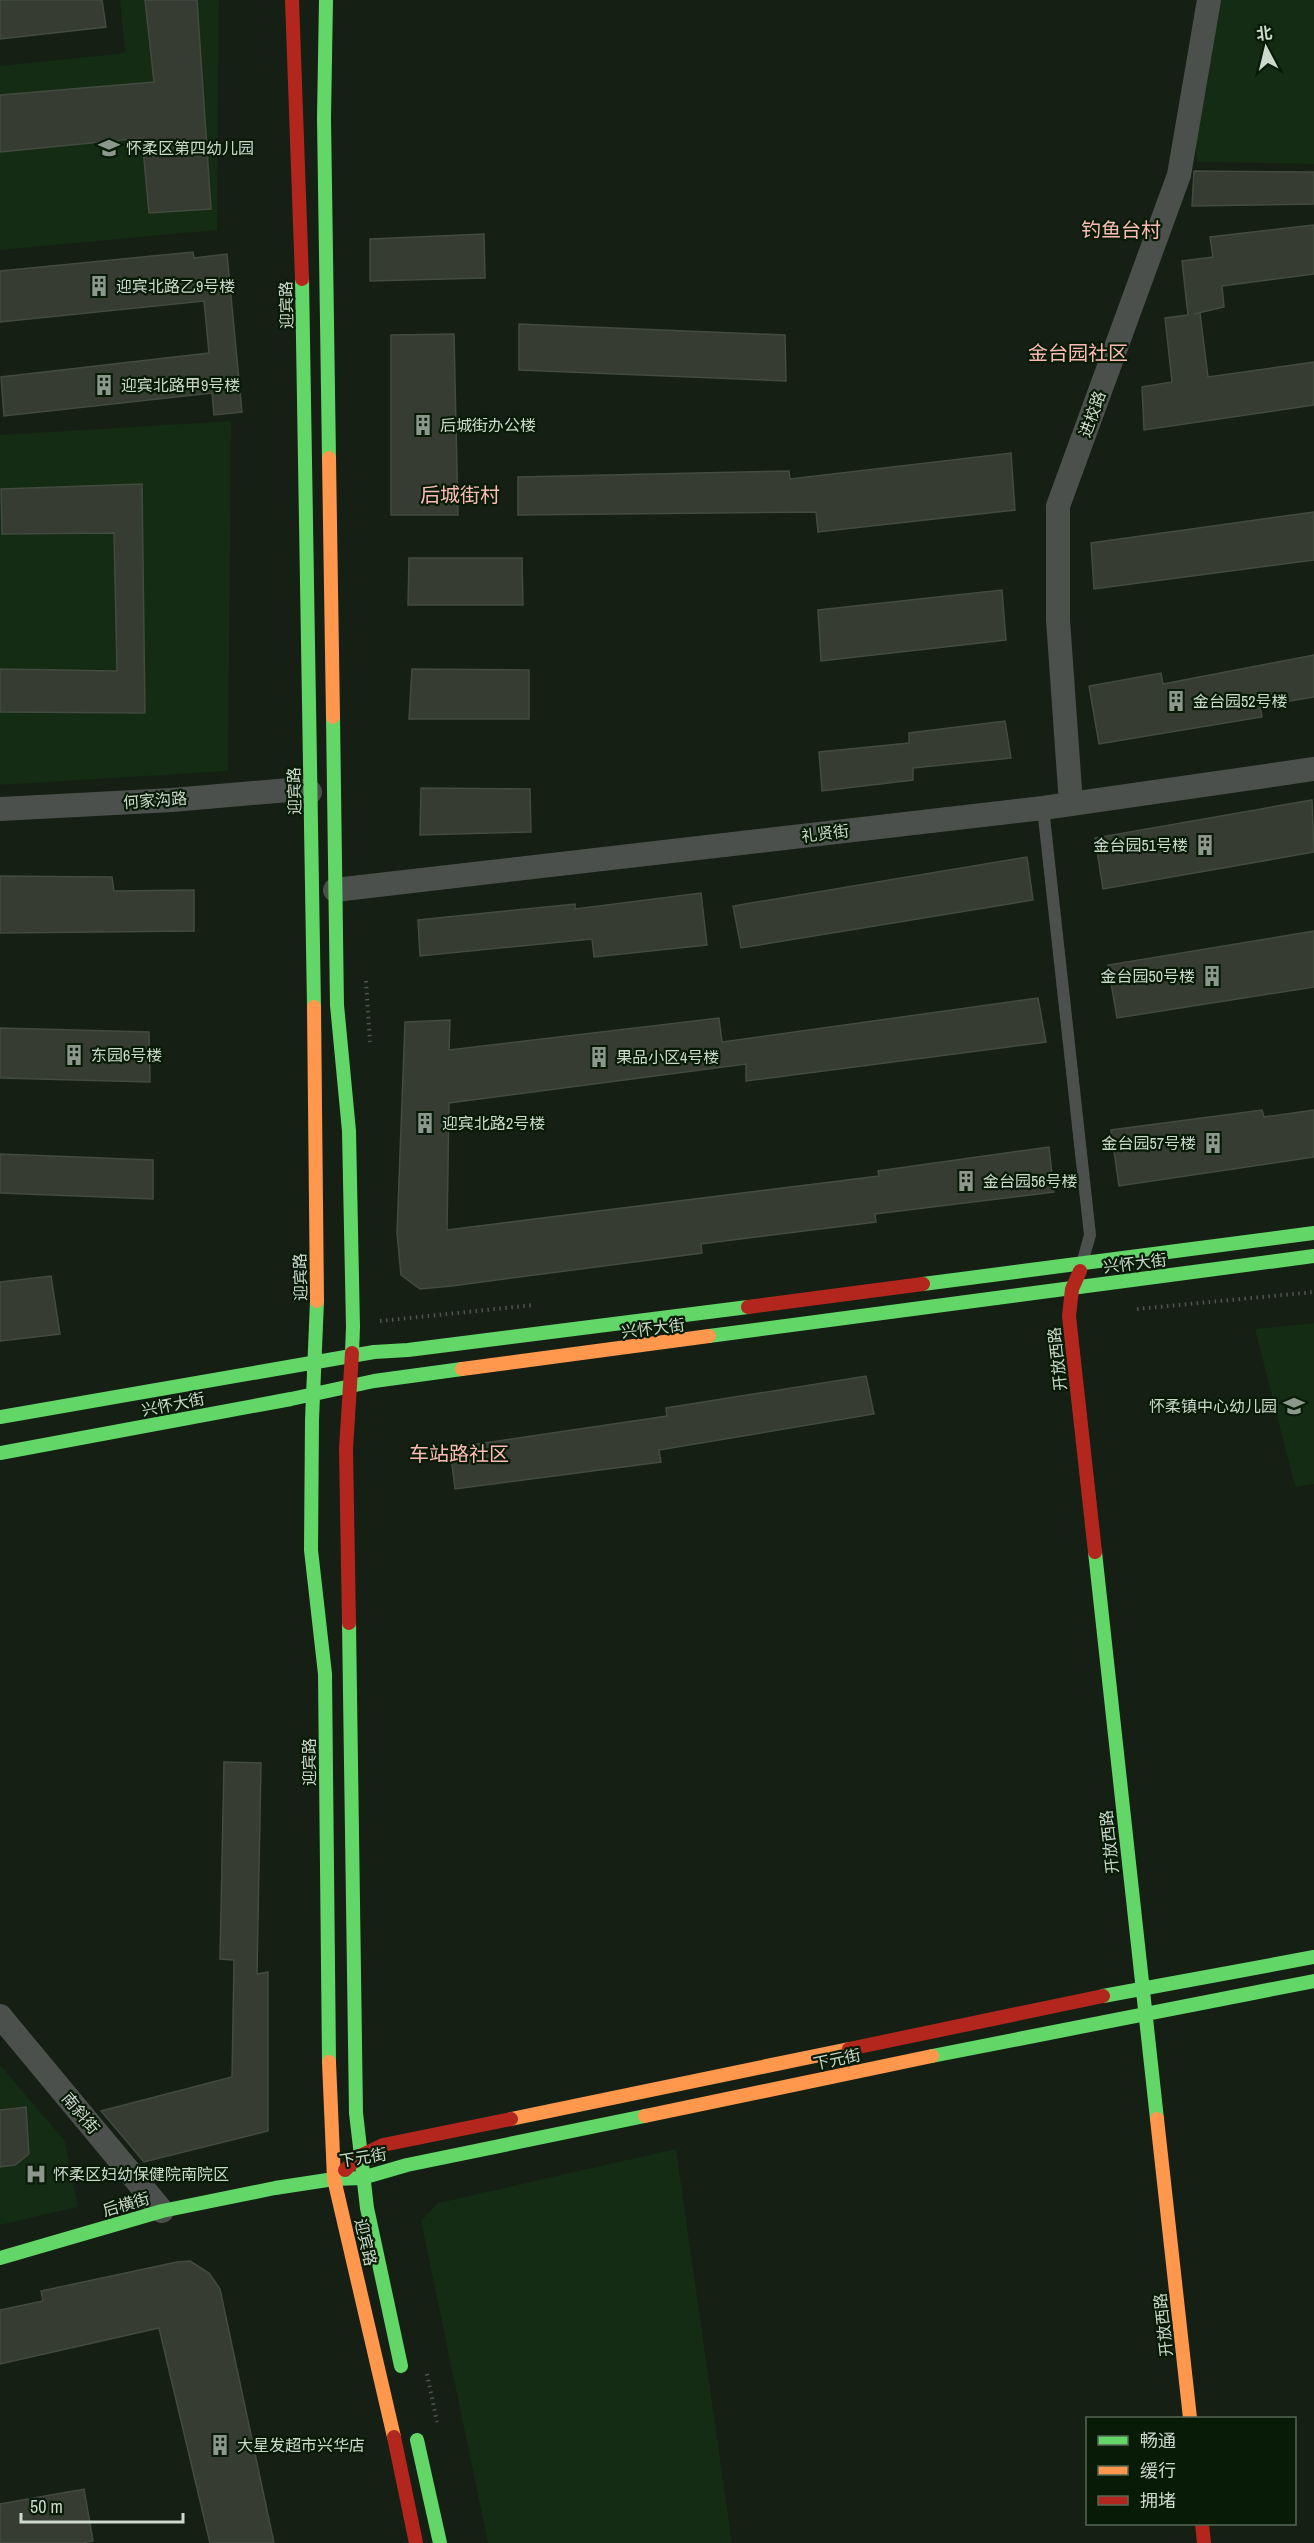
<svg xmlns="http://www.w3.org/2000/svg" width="1314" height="2543" font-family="'Archivo Narrow','Noto Sans SC',sans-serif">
<rect width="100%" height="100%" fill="#151f14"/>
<!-- built -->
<path fill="#142b14" d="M120 0H219L217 230 0 250V66L125 53Z
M1219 0H1314V164L1197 162 1194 130Z
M231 421 228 771 0 785V435Z
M1314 1323V1484L1295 1487 1255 1329Z
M0 2065 65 2141 78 2207 0 2225Z
M676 2149 732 2543H488L421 2221 438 2203Z"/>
<!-- building -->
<path fill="#363c31" stroke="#434a3f" stroke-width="1.5" d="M0 0H102L106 27 0 39Z
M145 0H197L211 209 149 213 142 138 0 152V95L154 82Z
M1194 171 1314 172V204L1192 206Z
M1314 225V274L1222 286 1224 307 1194 314 1200 313 1208 377 1314 362V405L1144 430 1142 387 1172 382 1165 318 1188 315 1182 261 1213 257 1210 237Z
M484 234 485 278 370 281V239Z
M193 252 194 258 227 254 242 412 214 415 212 393 4 416 1 377 209 353 204 301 0 322V271Z
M519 324 785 335 786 381 519 370Z
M454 334 458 515H391V335Z
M1011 453 1015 510 818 532 816 512 518 515V477L789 471 790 479Z
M142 484 145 713 0 712V669L117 671 114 533 2 534 1 489Z
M1314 512V560L1094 589 1091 543Z
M409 558H522L523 605H408Z
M1002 590 1006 640 821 661 818 610Z
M1314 655V697L1260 706 1262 717 1099 744 1089 686 1161 673 1163 684Z
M412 669 529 670V719H409Z
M1005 721 1011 758 913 768V780L822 791 819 752 909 743V733Z
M421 788 530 789 531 832 420 835Z
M1312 800 1314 852 1103 889 1095 838Z
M1027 857 1033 900 741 948 733 906Z
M0 876 112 877 114 891 194 890V931L0 933Z
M701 893 707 945 594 957 592 939 420 956 418 920 575 904V909Z
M1314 931V987L1117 1018 1108 965Z
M1038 998 1046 1042 746 1081V1064L449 1103 447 1230 879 1176 878 1171 1049 1147 1054 1192 875 1214 876 1222 701 1244 702 1253 452 1286 420 1289 401 1275 397 1233 405 1022 450 1020 449 1050 719 1018 722 1042Z
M0 1028 149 1032 150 1082 0 1078Z
M1262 1110 1264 1117 1314 1110V1157L1119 1186 1111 1130Z
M0 1154 153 1160V1199L0 1193Z
M51 1276 60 1334 0 1341V1282Z
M866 1376 874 1414 659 1450 661 1462 455 1489 450 1448 667 1416 666 1408Z
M224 1762 261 1763 257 1974 268 1972V2131L144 2162 101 2111 232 2077 234 1960 220 1959Z
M26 2107 29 2154 15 2165 0 2167V2110Z
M190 2261 209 2273 220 2289 274 2543H210L159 2328 0 2364V2310L43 2301 41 2291 177 2262Z
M84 2489 93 2541 82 2543H0V2504Z"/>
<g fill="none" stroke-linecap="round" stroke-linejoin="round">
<!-- path -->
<path stroke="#505550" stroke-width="4" stroke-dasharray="1.5 4.5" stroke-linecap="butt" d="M366 981 370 1042
M1137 1309 1314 1292
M380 1321 534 1305
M427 2374 437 2422"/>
<!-- lane -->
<path stroke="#4b504d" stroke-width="12" d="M1043 808 1090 1235 1083 1260"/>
<!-- street -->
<path stroke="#4b504d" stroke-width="24" d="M1071 804 1058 620V506L1179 175 1209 0
M0 809 172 800 289 790 310 792
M335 890 1043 808 1314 769
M0 2016 162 2211"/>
<!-- fast -->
<path stroke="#63d668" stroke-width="14" d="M326 0 324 118 329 458
M302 279 314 1007
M333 717 337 1005 349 1131 353 1327 352 1353
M923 1284 1314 1233
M317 1301 312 1420 311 1550 325 1674 329 2062
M709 1336 1314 1256
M0 1417 374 1352 408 1350 748 1307
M0 1453 291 1399 374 1381 462 1369
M1095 1552 1157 2119
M349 1623 356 2113 367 2208 401 2366
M1103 1996 1314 1957
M932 2056 1314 1981
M0 2258 162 2211 275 2188 334 2179 362 2178 407 2165 645 2116
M417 2440 440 2543"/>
<!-- slow -->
<path stroke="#ff974d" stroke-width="14" d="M329 458 333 717
M314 1007 317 1301
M462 1369 709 1336
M329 2062 334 2179 394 2437
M645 2116 932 2056
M511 2119 849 2049
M1157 2119 1190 2418"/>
<!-- jam -->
<path stroke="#b3261e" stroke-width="14" d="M292 0 302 279
M1080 1271 1072 1289 1069 1316 1095 1552
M748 1307 923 1284
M349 1623 346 1449 352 1353
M849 2049 1103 1996
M345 2170 358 2157 383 2145 511 2119
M394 2437 416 2543
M1202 2524 1204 2543"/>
</g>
<!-- icons -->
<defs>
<symbol id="school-bare" viewBox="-9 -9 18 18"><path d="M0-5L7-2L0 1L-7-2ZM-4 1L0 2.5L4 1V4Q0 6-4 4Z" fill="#8d988c" stroke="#081b07" stroke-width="2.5" paint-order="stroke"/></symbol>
<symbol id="building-bare" viewBox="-9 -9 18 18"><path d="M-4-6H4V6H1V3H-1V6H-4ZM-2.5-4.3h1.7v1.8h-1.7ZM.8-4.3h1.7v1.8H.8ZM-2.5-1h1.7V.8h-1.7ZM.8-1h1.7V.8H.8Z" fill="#8d988c" stroke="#081b07" stroke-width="2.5" paint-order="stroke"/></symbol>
<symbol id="hospital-bare" viewBox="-9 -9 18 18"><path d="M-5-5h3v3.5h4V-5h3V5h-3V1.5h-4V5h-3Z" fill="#8d988c" stroke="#081b07" stroke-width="2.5" paint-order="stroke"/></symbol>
</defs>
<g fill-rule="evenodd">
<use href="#school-bare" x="94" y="133" width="30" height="30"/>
<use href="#building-bare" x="84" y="271" width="30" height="30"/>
<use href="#building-bare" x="89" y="370" width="30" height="30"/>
<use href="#building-bare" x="408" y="410" width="30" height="30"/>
<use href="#building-bare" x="1161" y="686" width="30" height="30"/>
<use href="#building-bare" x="1190" y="830" width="30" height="30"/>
<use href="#building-bare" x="1197" y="961" width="30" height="30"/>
<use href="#building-bare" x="59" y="1040" width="30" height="30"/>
<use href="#building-bare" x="584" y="1042" width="30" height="30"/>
<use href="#building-bare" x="410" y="1108" width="30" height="30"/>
<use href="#building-bare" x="1198" y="1128" width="30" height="30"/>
<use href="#building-bare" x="951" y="1166" width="30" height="30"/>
<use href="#school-bare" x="1279" y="1391" width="30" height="30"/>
<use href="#hospital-bare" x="21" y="2159" width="30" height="30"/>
<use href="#building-bare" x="205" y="2430" width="30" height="30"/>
</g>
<g text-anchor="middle" stroke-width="4.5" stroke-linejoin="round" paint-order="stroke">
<!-- poi labels -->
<g font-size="16" fill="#cdd9cc" stroke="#081b07" text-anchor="start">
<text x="126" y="154">怀柔区第四幼儿园</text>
<text x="116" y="292">迎宾北路乙9号楼</text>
<text x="121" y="391">迎宾北路甲9号楼</text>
<text x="440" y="431">后城街办公楼</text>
<text x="1193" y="707">金台园52号楼</text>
<text x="1188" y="851" text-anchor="end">金台园51号楼</text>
<text x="1195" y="982" text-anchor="end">金台园50号楼</text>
<text x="91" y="1061">东园6号楼</text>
<text x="616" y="1063">果品小区4号楼</text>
<text x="442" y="1129">迎宾北路2号楼</text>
<text x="1196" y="1149" text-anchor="end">金台园57号楼</text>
<text x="983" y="1187">金台园56号楼</text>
<text x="1277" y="1412" text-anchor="end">怀柔镇中心幼儿园</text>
<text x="53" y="2180">怀柔区妇幼保健院南院区</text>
<text x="237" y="2451">大星发超市兴华店</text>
</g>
<!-- street labels -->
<g font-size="16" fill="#cdd9cc" stroke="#081b07">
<text transform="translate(286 305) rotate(-91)" y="6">迎宾路</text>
<text transform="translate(1092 414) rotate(-70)" y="6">进校路</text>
<text transform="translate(294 791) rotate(-91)" y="6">迎宾路</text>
<text transform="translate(155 800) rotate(-4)" y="6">何家沟路</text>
<text transform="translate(825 833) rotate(-7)" y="6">礼贤街</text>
<text transform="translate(1135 1263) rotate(-7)" y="6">兴怀大街</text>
<text transform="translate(300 1277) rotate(-91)" y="6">迎宾路</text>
<text transform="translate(653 1328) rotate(-7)" y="6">兴怀大街</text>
<text transform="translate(1057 1359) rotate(-96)" y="6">开放西路</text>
<text transform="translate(173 1404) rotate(-11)" y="6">兴怀大街</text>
<text transform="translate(309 1762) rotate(-90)" y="6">迎宾路</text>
<text transform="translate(1109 1842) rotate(-96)" y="6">开放西路</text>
<text transform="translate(837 2059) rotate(-12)" y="6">下元街</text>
<text transform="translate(81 2113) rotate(50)" y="6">南斜街</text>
<text transform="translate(363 2157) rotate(-9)" y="6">下元街</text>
<text transform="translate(126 2204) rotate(-16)" y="6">后横街</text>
<text transform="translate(366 2242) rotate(77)" y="6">迎宾路</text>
<text transform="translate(1163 2325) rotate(-96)" y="6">开放西路</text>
</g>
<!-- quarter labels -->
<g font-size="20" fill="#febab4" stroke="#081b07">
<text x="1121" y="237">钓鱼台村</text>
<text x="1078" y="360">金台园社区</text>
<text x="460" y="502">后城街村</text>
<text x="459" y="1461">车站路社区</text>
</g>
</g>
<!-- legend -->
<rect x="1086" y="2417" width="210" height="108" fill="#081b07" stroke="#576756" stroke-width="1.5"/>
<rect x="1098" y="2436" width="30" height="9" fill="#63d668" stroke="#576756" stroke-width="1.5"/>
<text x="1140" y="2447" font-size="18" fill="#cdd9cc">畅通</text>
<rect x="1098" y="2466" width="30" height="9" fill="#ff974d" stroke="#576756" stroke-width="1.5"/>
<text x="1140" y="2477" font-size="18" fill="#cdd9cc">缓行</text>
<rect x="1098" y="2496" width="30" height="9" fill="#b3261e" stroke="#576756" stroke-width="1.5"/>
<text x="1140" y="2507" font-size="18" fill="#cdd9cc">拥堵</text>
<!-- north arrow -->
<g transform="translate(1266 48) rotate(353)" stroke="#081b07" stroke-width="4.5" paint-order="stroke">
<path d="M0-4.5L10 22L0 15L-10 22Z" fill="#cdd9cc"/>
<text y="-9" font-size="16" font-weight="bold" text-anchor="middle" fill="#cdd9cc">北</text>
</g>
<!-- scale -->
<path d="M21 2513v9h162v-9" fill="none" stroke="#cdd9cc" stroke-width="3"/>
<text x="30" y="2513" font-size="18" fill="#cdd9cc" stroke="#081b07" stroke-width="4.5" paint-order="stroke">50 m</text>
</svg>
